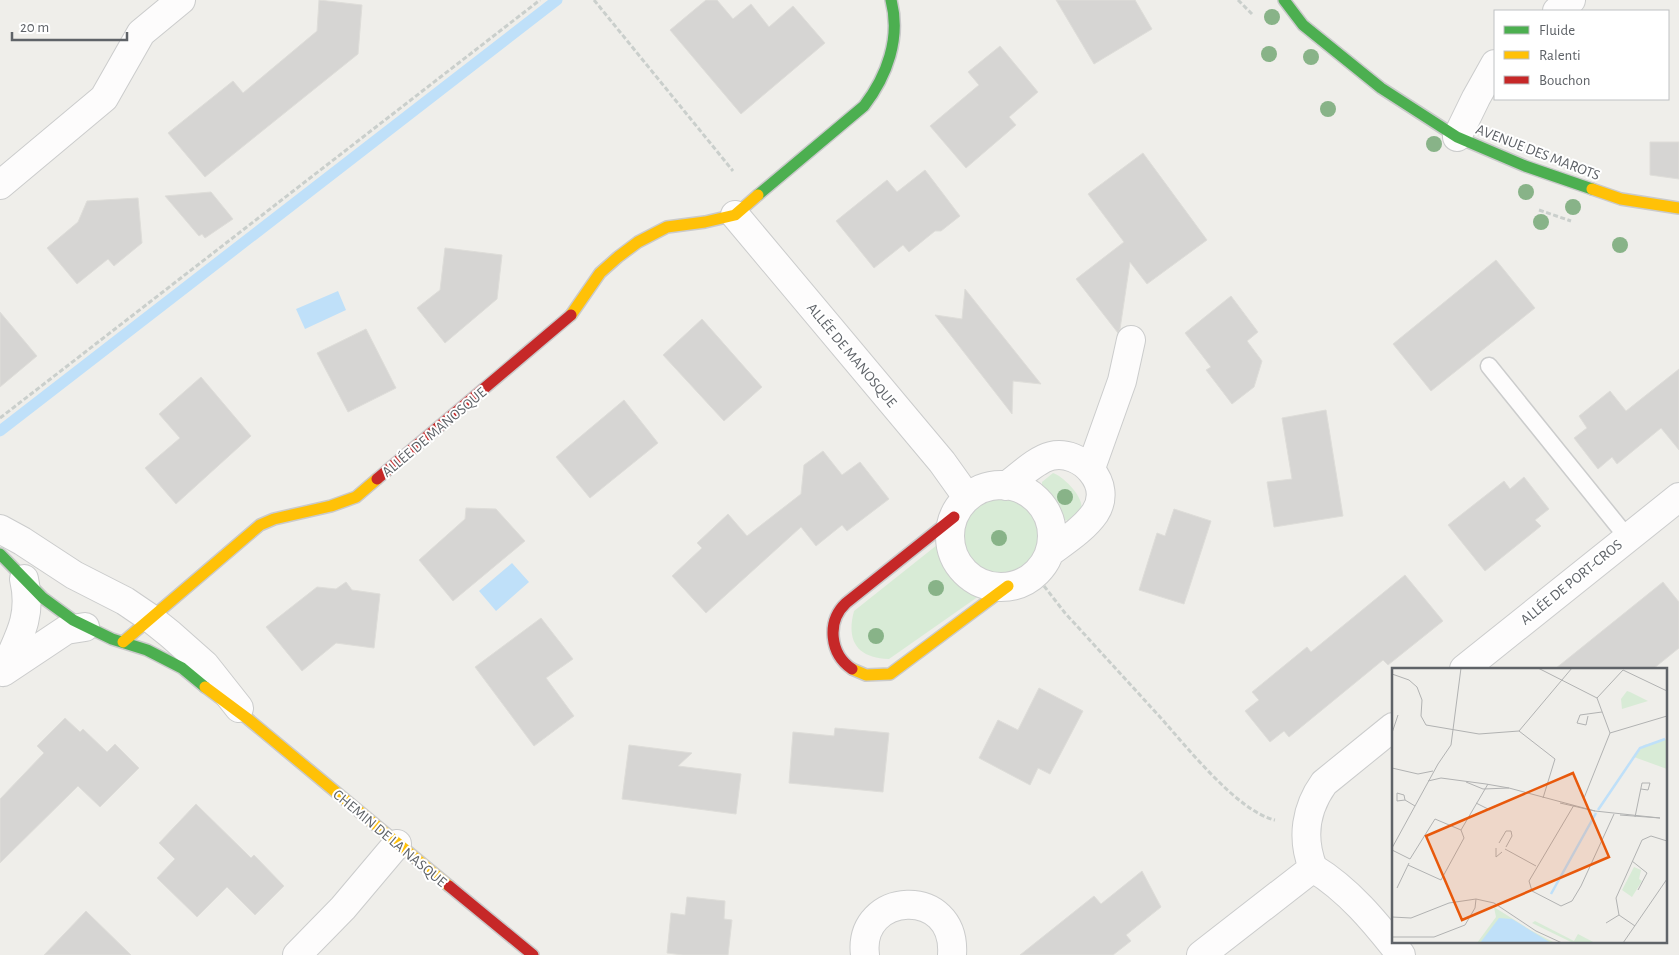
<svg xmlns="http://www.w3.org/2000/svg" width="1679" height="955" font-family="'Alegreya Sans',sans-serif">
<rect width="100%" height="100%" fill="#efeeea"/>
<!-- green -->
<path fill="#d8ebd6" d="M1053 473C1063 476 1085 498 1081 509 1079 514 1074 517 1070 521L1064 520 1058 504 1042 486V482Z
M962 535a38 38 0 1 1 76 0a38 38 0 1 1-76 0Z
M937 545C942 569 957 585 979 596L889 659C857 658 846 641 854 611Z"/>
<!-- water -->
<path fill="#bfe0f9" d="M338 291 346 310 305 329 296 309Z
M512 563 529 582 496 611 479 591Z"/>
<g fill="none" stroke-linecap="round" stroke-linejoin="round">
<!-- stream -->
<path stroke="#bfe0f9" stroke-width="11" d="M0 431 557 0"/>
</g>
<!-- building -->
<path fill="#d6d5d3" stroke="#deddd9" d="M319 0 362 5 358 54 205 177 168 133 233 81 243 93 317 31Z
M706 0H717L733 19 751 4 769 27 793 6 825 43 741 114 670 30Z
M1056 0H1135L1152 29 1094 64Z
M1000 46 1038 92 1009 117 1016 125 966 168 930 126 979 85 968 72Z
M1650 142H1679V179L1650 175Z
M1143 153 1207 240 1147 284 1130 262 1120 329 1118 333 1076 279 1124 242 1088 194Z
M925 170 960 216 941 231H935L909 252 903 245 874 268 836 221 887 180 897 192Z
M211 192 233 219 205 238 202 234 199 236 165 196Z
M138 198 142 243 114 266 108 259 77 284 47 248 78 222 87 201Z
M445 248 502 255 497 299 445 343 417 308 440 290Z
M1496 260 1535 308 1431 391 1393 344Z
M965 289 1041 384 1013 381 1012 414 935 315 962 319Z
M1231 296 1258 332 1247 341 1262 361 1254 387 1232 404 1206 370 1211 367 1185 333Z
M0 312 37 356 0 387Z
M702 319 762 387 724 421 663 355Z
M366 329 396 388 348 412 317 353Z
M1679 369V450L1661 428 1617 464 1612 457 1598 469 1574 438 1587 428 1579 416 1610 391 1626 411Z
M201 377 251 436 176 504 145 468 180 438 159 414Z
M624 400 658 443 590 498 556 457Z
M1326 410 1343 516 1274 527 1267 482 1292 479 1282 418Z
M823 451 842 475 860 462 889 499 847 531 842 525 816 546 801 527 706 613 672 576 702 548 697 543 728 514 747 536 801 494 804 465Z
M1524 477 1549 509 1535 520 1541 526 1485 571 1448 525 1504 481 1510 489Z
M466 508 496 509 525 541 453 601 419 560 465 519Z
M1174 509 1211 521 1184 604 1139 590 1157 533 1165 536Z
M1405 575 1443 621 1388 665 1383 660 1289 737 1284 731 1270 742 1245 711 1259 700 1252 692 1307 647 1311 652Z
M346 582 352 590 380 594 374 648 336 643 302 671 266 627 317 587 336 589Z
M1663 582 1679 602V648L1653 669H1555Z
M541 618 573 659 546 678 574 716 534 746 475 667Z
M1039 688 1083 711 1050 774 1038 768 1030 785 979 758 998 720 1018 730Z
M65 718 80 732 83 729 107 752 115 744 139 768 100 807 78 786 0 863V799L44 753 37 746Z
M835 728 889 733 883 792 789 783 793 732 834 736Z
M629 745 692 753 678 766 741 774 736 814 622 799Z
M196 804 251 858 254 855 284 886 255 915 227 887 197 917 157 878 175 859 159 843Z
M1142 871 1161 907 1126 935 1131 941 1113 955H1020L1094 896 1101 904Z
M687 897 725 901 724 919 732 920 728 955H683L667 953 671 913 685 915Z
M86 911 131 955H44Z"/>
<g fill="none" stroke-linecap="round" stroke-linejoin="round">
<defs>
<path id="lane" d="M1489 366 1627 537"/>
<path id="street" d="M1557 11 1571 0
M1457 137 1476 98 1495 64
M0 185 104 98 141 33 181 0
M735 215 942 462 967 497
M1091 468 1122 381 1131 340
M950 536a51 51 0 1 1 102 0a51 51 0 1 1-102 0Z
M1006 486C1019 477 1035 460 1051 456 1081 449 1114 484 1095 513 1084 529 1065 541 1049 553
M0 529 22 541 74 575 125 601 150 618 170 634 205 665 239 708
M24 579C33 617 18 639 3 672L66 630 85 627
M1464 669 1679 497
M1313 868C1301 838 1306 808 1324 783L1393 727
M297 955 343 908 397 844
M865 955C857 891 957 885 952 955
M1201 955 1313 868C1349 890 1375 922 1401 955"/>
<path id="fast" d="M1284 0 1303 25 1381 88 1457 137 1525 166 1592 189
M758 195 864 106C887 76 901 38 891 0
M0 554 43 598 73 620 112 639 147 650 182 668 205 687"/>
<path id="slow" d="M1592 189 1621 199 1679 208
M571 315 600 273 618 257 638 242 667 227 705 222 735 215 758 195
M123 642 260 525 274 519 331 506 356 497 377 479
M852 669 866 675 890 674 1008 586
M205 687 248 719 449 886"/>
<path id="jam" d="M377 479 571 315
M852 669C830 654 826 622 846 603L954 517
M449 886 533 955"/>
</defs>
<!-- lane casing -->
<use href="#lane" stroke="#cbcccc" stroke-width="19"/>
<!-- street casing -->
<use href="#street" stroke="#cbcccc" stroke-width="30"/>
<!-- fast casing -->
<use href="#fast" stroke="#cacacb" stroke-width="14"/>
<!-- slow casing -->
<use href="#slow" stroke="#cacacb" stroke-width="14"/>
<!-- jam casing -->
<use href="#jam" stroke="#cacacb" stroke-width="14"/>
<!-- path -->
<path stroke="#cacfcc" stroke-width="3" stroke-dasharray="5 2.5" stroke-linecap="butt" d="M594 0 733 171
M1238 0 1252 14
M1539 210 1571 221
M0 418 540 0
M1044 586 1065 613C1097 648 1128 682 1160 717 1186 746 1238 812 1275 820"/>
<!-- lane -->
<use href="#lane" stroke="#fdfcfc" stroke-width="16"/>
<!-- street -->
<use href="#street" stroke="#fdfcfc" stroke-width="28"/>
<!-- fast -->
<use href="#fast" stroke="#4caf50" stroke-width="11"/>
<!-- slow -->
<use href="#slow" stroke="#ffc107" stroke-width="11"/>
<!-- jam -->
<use href="#jam" stroke="#c62828" stroke-width="11"/>
</g>
<!-- trees -->
<g fill="#88b388">
<circle cx="1272" cy="17" r="8"/>
<circle cx="1269" cy="54" r="8"/>
<circle cx="1311" cy="57" r="8"/>
<circle cx="1328" cy="109" r="8"/>
<circle cx="1434" cy="144" r="8"/>
<circle cx="1526" cy="192" r="8"/>
<circle cx="1573" cy="207" r="8"/>
<circle cx="1541" cy="222" r="8"/>
<circle cx="1620" cy="245" r="8"/>
<circle cx="1065" cy="497" r="8"/>
<circle cx="999" cy="538" r="8"/>
<circle cx="936" cy="588" r="8"/>
<circle cx="876" cy="636" r="8"/>
</g>
<g text-anchor="middle" stroke-width="4" stroke-linejoin="round" paint-order="stroke">
<!-- street labels -->
<g font-size="15" fill="#5f6368" stroke="#fff">
<text transform="translate(1538 152) rotate(21)" y="5">AVENUE DES MAROTS</text>
<text transform="translate(852 355) rotate(50)" y="5">ALLÉE DE MANOSQUE</text>
<text transform="translate(434 432) rotate(-40)" y="5">ALLÉE DE MANOSQUE</text>
<text transform="translate(1571 582) rotate(-39)" y="5">ALLÉE DE PORT-CROS</text>
<text transform="translate(390 838) rotate(40)" y="5">CHEMIN DE LA NASQUE</text>
</g>
</g>
<!-- overview -->
<g transform="translate(1392 668)">
<rect width="275" height="275" fill="#efeeea"/>
<path d="M235 23 238 24 256 33 230 41 229 31ZM275 71V101L242 89 252 77ZM242 199 249 202 247 211 250 213 240 229 230 222ZM102 239 140 263 163 275H85L104 249ZM143 253 182 273 186 266 203 275 179 274 140 255Z" fill="#d8ebd6"/>
<path d="M107 250 120 251 159 275H88Z" fill="#bfe0f9"/>
<path fill="none" stroke="#bfe0f9" stroke-width="2.5" d="M206 142 248 80 273 71M159 226 204 145"/>
<path fill="none" stroke="#b1b2b2" stroke-width="1" d="M146 0 205 30M0 6 17 12 25 19 30 32 29 48 34 57 87 66 127 63 180 0M205 30 231 2 275 23M205 30 218 65M196 48 194 57 185 55 188 47 210 44M127 63 163 91 151 130M0 65 6 47M218 65 275 48M0 100 26 106 41 103M36 113 49 110 94 116 117 120 91 121 74 114M117 120 203 143 168 135M192 130 218 65M13 132 12 127 5 125V133L13 132 23 138M84 135 98 142M182 137 137 213 140 223 169 238 180 233 189 218 222 146M203 143 268 150 228 147M243 149 250 115H258L256 122 249 121M107 175 114 163H119L120 168 114 179M0 180 46 96 59 77 69 0M104 180V189L110 184M113 181 144 198M0 182 18 191 43 151 69 162 96 116M240 193 255 205 246 222M16 197 49 212 72 170 69 162M5 220 17 195M0 249 19 250 57 235 84 231 102 235 144 263 170 275M214 255 227 247M243 258 227 247 224 230 250 172 259 168 275 173M0 269H42L73 257 83 240 84 231M231 275 275 211"/>
<path fill="#e8590c" fill-opacity="0.15" stroke="#e8590c" stroke-width="2.5" d="M181 105 217 189 70 252 34 168Z"/>
<rect width="275" height="275" fill="none" stroke="#5f6368" stroke-width="2.5"/>
</g>
<!-- legend -->
<rect x="1494" y="10" width="175" height="90" fill="#ffffff" stroke="#bfc1c3"/>
<rect x="1504" y="26" width="25" height="8" fill="#4caf50" stroke="#bfc1c3"/>
<text x="1539" y="35" font-size="15" fill="#5f6368">Fluide</text>
<rect x="1504" y="51" width="25" height="8" fill="#ffc107" stroke="#bfc1c3"/>
<text x="1539" y="60" font-size="15" fill="#5f6368">Ralenti</text>
<rect x="1504" y="76" width="25" height="8" fill="#c62828" stroke="#bfc1c3"/>
<text x="1539" y="85" font-size="15" fill="#5f6368">Bouchon</text>
<!-- scale -->
<path d="M12 32v8h115v-8" fill="none" stroke="#5f6368" stroke-width="2.5"/>
<text x="20" y="32" font-size="15" fill="#5f6368" stroke="#ffffff" stroke-width="4" paint-order="stroke">20 m</text>
</svg>
